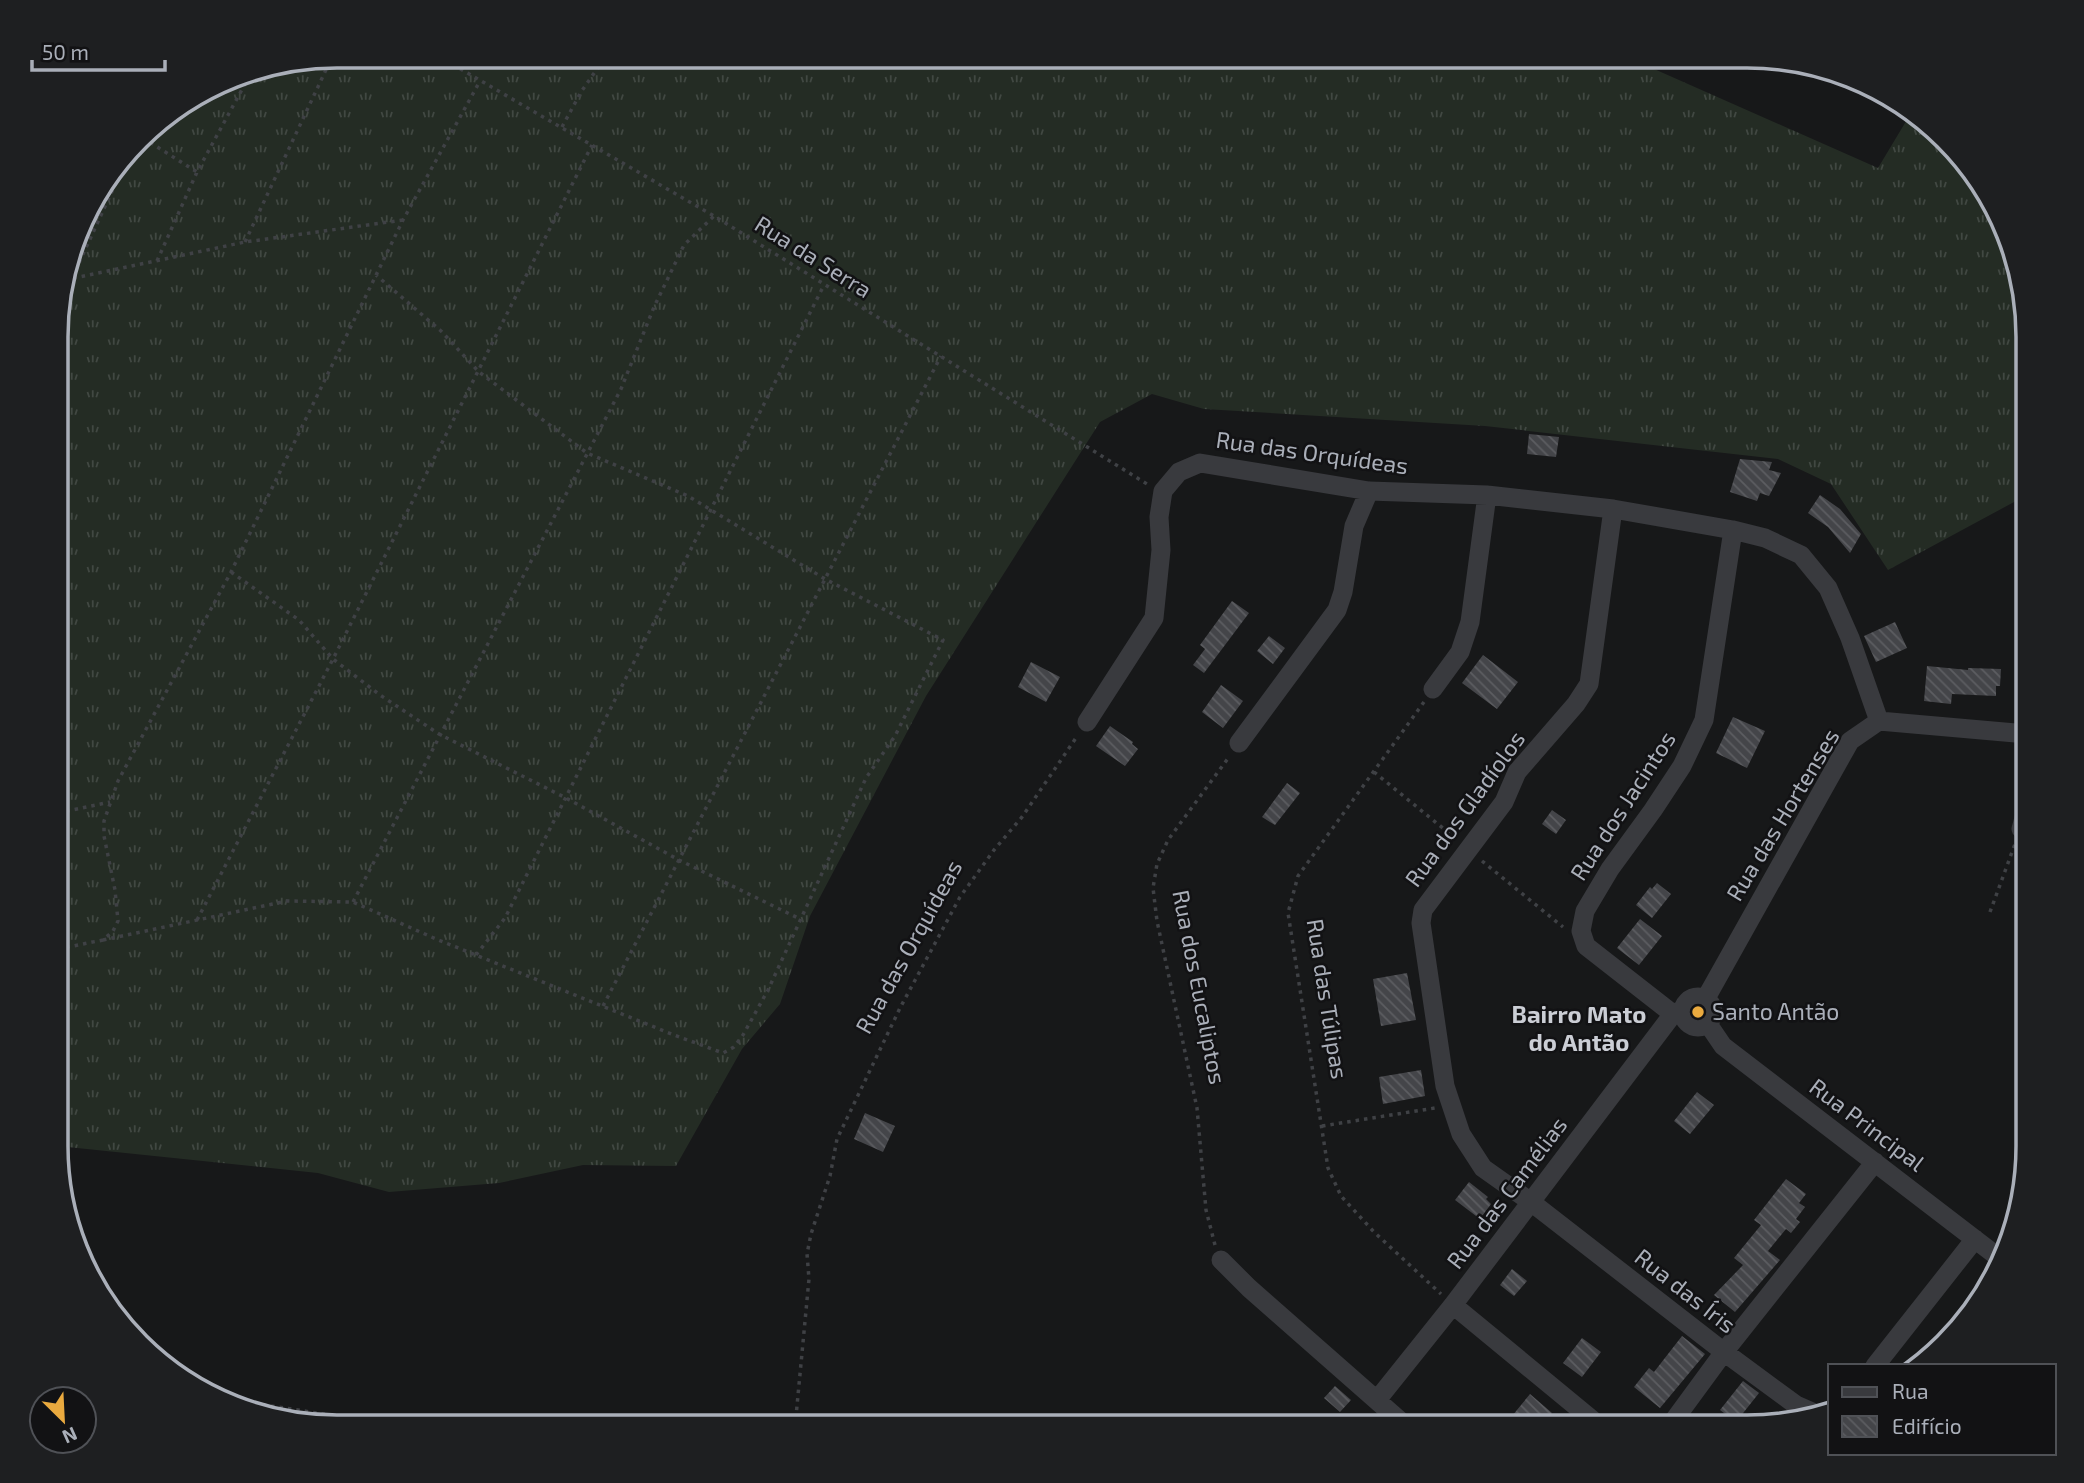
<svg xmlns="http://www.w3.org/2000/svg" width="2084" height="1483" font-family="'Exo 2',sans-serif">
<defs>
<pattern id="grass-tufts" width="24" height="20" patternUnits="userSpaceOnUse" patternTransform="scale(1.75)"><rect width="24" height="20" fill="#242c24"/><path d="M3 7l-1-3M5 7V3M7 7l1-3M15 17l-1-3M17 17v-4M19 17l1-3" fill="none" stroke="#414842"/></pattern>
<pattern id="building-back-hatch" width="6" height="6" patternUnits="userSpaceOnUse" patternTransform="scale(1.75)"><rect width="6" height="6" fill="#444549"/><path d="M-1 5l2 2M0 0l6 6M5-1l2 2" fill="none" stroke="#5c5d61"/></pattern>
</defs>
<rect width="100%" height="100%" fill="#171819"/>
<!-- grass -->
<path fill="url(#grass-tufts)" d="M338 56 1634 57 1636 61 1878 168 1911 113 1922 119 1999 213 2027 320V495L1888 570 1831 484 1778 459 1485 426 1204 409 1152 394 1100 422 926 696 810 916 780 1004 742 1049 676 1166 583 1165 499 1183 389 1192 318 1173 58 1146V301L85 213 152 126 230 77Z"/>
<!-- building -->
<path fill="url(#building-back-hatch)" d="M1529 434 1559 437 1556 457 1527 454Z
M1740 459 1772 462 1769 470 1781 473 1769 496 1760 493 1757 501 1730 492Z
M1820 495 1840 509 1861 534 1850 553 1828 527 1808 513Z
M1232 601 1249 613 1204 673 1193 665 1205 649 1200 645Z
M1895 622 1907 648 1876 662 1864 636Z
M1269 636 1285 648 1273 664 1257 651Z
M1483 655 1518 682 1497 709 1462 683Z
M1031 662 1060 677 1046 702 1018 687Z
M1927 666 1968 670V668L2001 669 2000 686H1996V696L1952 694 1951 704 1924 701Z
M1221 685 1243 701 1223 728 1202 712Z
M1733 717 1765 731 1747 768 1716 753Z
M1110 726 1133 742 1132 744 1138 749 1125 766 1096 746Z
M1287 783 1300 793 1275 825 1262 817Z
M1552 810 1566 820 1556 834 1542 824Z
M1657 883 1671 894 1652 918 1636 905 1650 887 1652 889Z
M1640 919 1662 936 1639 965 1617 948Z
M1407 973 1416 1020 1381 1026 1373 979Z
M1421 1070 1425 1096 1383 1104 1379 1077Z
M1697 1092 1714 1105 1690 1134 1674 1121Z
M865 1113 895 1126 883 1152 854 1139Z
M1786 1179 1806 1194 1799 1203 1805 1207 1796 1219 1800 1222 1791 1233 1786 1229 1768 1251 1780 1260 1735 1312 1714 1295 1743 1265 1734 1258 1761 1225 1754 1220Z
M1469 1182 1488 1197 1486 1199 1491 1204 1480 1219 1455 1200Z
M1512 1269 1527 1281 1514 1296 1500 1285Z
M1682 1336 1705 1354 1660 1408 1634 1387 1649 1368 1654 1372Z
M1582 1338 1601 1352 1582 1377 1563 1363Z
M1743 1381 1759 1393 1736 1422 1720 1410Z
M1335 1386 1351 1400 1340 1412 1324 1398Z
M1530 1394 1552 1413 1540 1427H1503Z"/>
<g fill="none" stroke-linecap="round" stroke-linejoin="round">
<!-- path -->
<path stroke="#3f4145" stroke-width="3.5" stroke-dasharray="3.5 5" stroke-linecap="butt" d="M438 56 714 216 1147 484
M562 127 581 92 606 56
M143 138 197 172
M245 242 332 57
M157 261 197 172 251 73
M72 278 127 159
M65 280 245 242 403 220
M231 572 299 620 333 659 380 695 439 734 566 798 679 860 800 919
M1424 702 1298 876 1288 913 1328 1168 1341 1196 1374 1232 1441 1294
M1374 772 1455 838
M58 813 110 802
M1482 861 1563 927
M353 902 621 389 654 307 684 245 714 216
M1990 912 2015 844
M197 920 333 659 592 145
M103 940 287 901 353 902 436 939 674 1035 723 1053 734 1047 743 1035 768 990 866 778 895 736 943 640 825 579 688 496 587 453 479 372 441 331 376 275
M58 949 103 940 113 931 118 921 115 890 104 836V821L118 781 231 572 403 220 480 81
M476 955 505 918 824 285
M603 1006 941 356
M1322 1126 1435 1108
M1215 1245 1206 1210 1197 1108 1157 921 1153 888 1157 864 1168 840 1229 757
M205 1390 258 1404 350 1418 374 1426
M795 1427 809 1279 807 1254 811 1234 830 1176 837 1139 900 1008 960 897 994 850 1022 817 1078 735"/>
<!-- street -->
<path stroke="#393a3e" stroke-width="19" d="M1613 509 1589 684 1576 704 1517 772 1504 802 1423 910 1421 923 1445 1086 1461 1134 1483 1168 1531 1202 1724 1352 1796 1405 1812 1412
M1433 689 1460 652 1470 622 1487 495
M1087 722 1154 618 1161 550 1159 517 1163 491 1179 472 1200 463 1369 491 1487 495 1613 509 1733 530 1765 538 1801 555 1828 588 1850 638 1879 721
M1239 743 1337 610 1343 592 1354 526 1369 491
M2021 829 2027 807
M1683 1012a15 15 0 1 1 30 0a15 15 0 1 1-30 0Z
M1706 998 1850 741 1879 721 2027 734
M1682 1010 1673 1014 1586 946 1581 931 1585 911 1610 869 1653 810 1682 766 1704 720 1733 530
M1708 1024 1723 1046 2002 1260
M1221 1260 1249 1288 1407 1427
M1453 1305 1601 1427
M1875 1366 1975 1239
M1377 1400 1453 1305 1673 1014
M1669 1427 1724 1352 1875 1162"/>
</g>
<!-- markers -->
<circle fill="#eaaa3f" stroke="#121214" stroke-width="2.5" cx="1698" cy="1012" r="7"/>
<g text-anchor="middle" stroke-width="5" stroke-linejoin="round" paint-order="stroke">
<!-- street labels -->
<g font-size="23" fill="#aaafb9" stroke="#121214">
<text transform="translate(813 257) rotate(32)" y="8">Rua da Serra</text>
<text transform="translate(1312 453) rotate(8)" y="8">Rua das Orquídeas</text>
<text transform="translate(1623 806) rotate(-57)" y="8">Rua dos Jacintos</text>
<text transform="translate(1465 809) rotate(-54)" y="8">Rua dos Gladíolos</text>
<text transform="translate(1783 815) rotate(-59)" y="8">Rua das Hortenses</text>
<text transform="translate(909 947) rotate(-61)" y="8">Rua das Orquídeas</text>
<text transform="translate(1199 987) rotate(79)" y="8">Rua dos Eucaliptos</text>
<text transform="translate(1327 999) rotate(81)" y="8">Rua das Túlipas</text>
<text transform="translate(1867 1125) rotate(37)" y="8">Rua Principal</text>
<text transform="translate(1507 1193) rotate(-53)" y="8">Rua das Camélias</text>
<text transform="translate(1685 1291) rotate(38)" y="8">Rua das Íris</text>
</g>
<!-- poi labels -->
<g font-size="23" fill="#aaafb9" stroke="#121214" text-anchor="start">
<text x="1712" y="1020">Santo Antão</text>
</g>
<!-- neighbourhood labels -->
<g font-size="24" font-weight="bold" fill="#cbced5" stroke="#121214">
<text x="1579" y="1023">Bairro Mato<tspan x="1579" dy="28">do Antão</tspan></text>
</g>
</g>
<!-- crop -->
<path d="M0 0H2084V1483H0ZM337 68H1747A269 269 0 0 1 2016 337V1146A269 269 0 0 1 1747 1415H337A269 269 0 0 1 68 1146V337A269 269 0 0 1 337 68Z" fill="#1e1f21" fill-rule="evenodd"/>
<path fill="none" stroke="#aaafb9" stroke-width="3.5" d="M337 68H1747A269 269 0 0 1 2016 337V1146A269 269 0 0 1 1747 1415H337A269 269 0 0 1 68 1146V337A269 269 0 0 1 337 68Z"/>
<!-- legend -->
<rect x="1828" y="1364" width="228" height="91" fill="#121214" stroke="#4f5156" stroke-width="2"/>
<rect x="1842" y="1387" width="35" height="10" fill="#393a3e" stroke="#4f5156" stroke-width="2"/>
<text x="1892" y="1399" font-size="21" fill="#aaafb9">Rua</text>
<rect x="1842" y="1416" width="35" height="21" fill="url(#building-back-hatch)" stroke="#4f5156" stroke-width="2"/>
<text x="1892" y="1434" font-size="21" fill="#aaafb9">Edifício</text>
<!-- north arrow -->
<g transform="translate(63 1420) rotate(156)"><circle r="33" fill="#121214" stroke="#4f5156" stroke-width="2"/>
<path d="M0-5L12 26L0 18L-12 26Z" fill="#eaaa3f"/>
<text y="-10" font-size="19" font-weight="bold" text-anchor="middle" fill="#aaafb9">N</text>
</g>
<!-- scale -->
<path d="M32 60v10h133v-10" fill="none" stroke="#aaafb9" stroke-width="3.5"/>
<text x="42" y="60" font-size="21" fill="#aaafb9" stroke="#121214" stroke-width="5" paint-order="stroke">50 m</text>
</svg>
